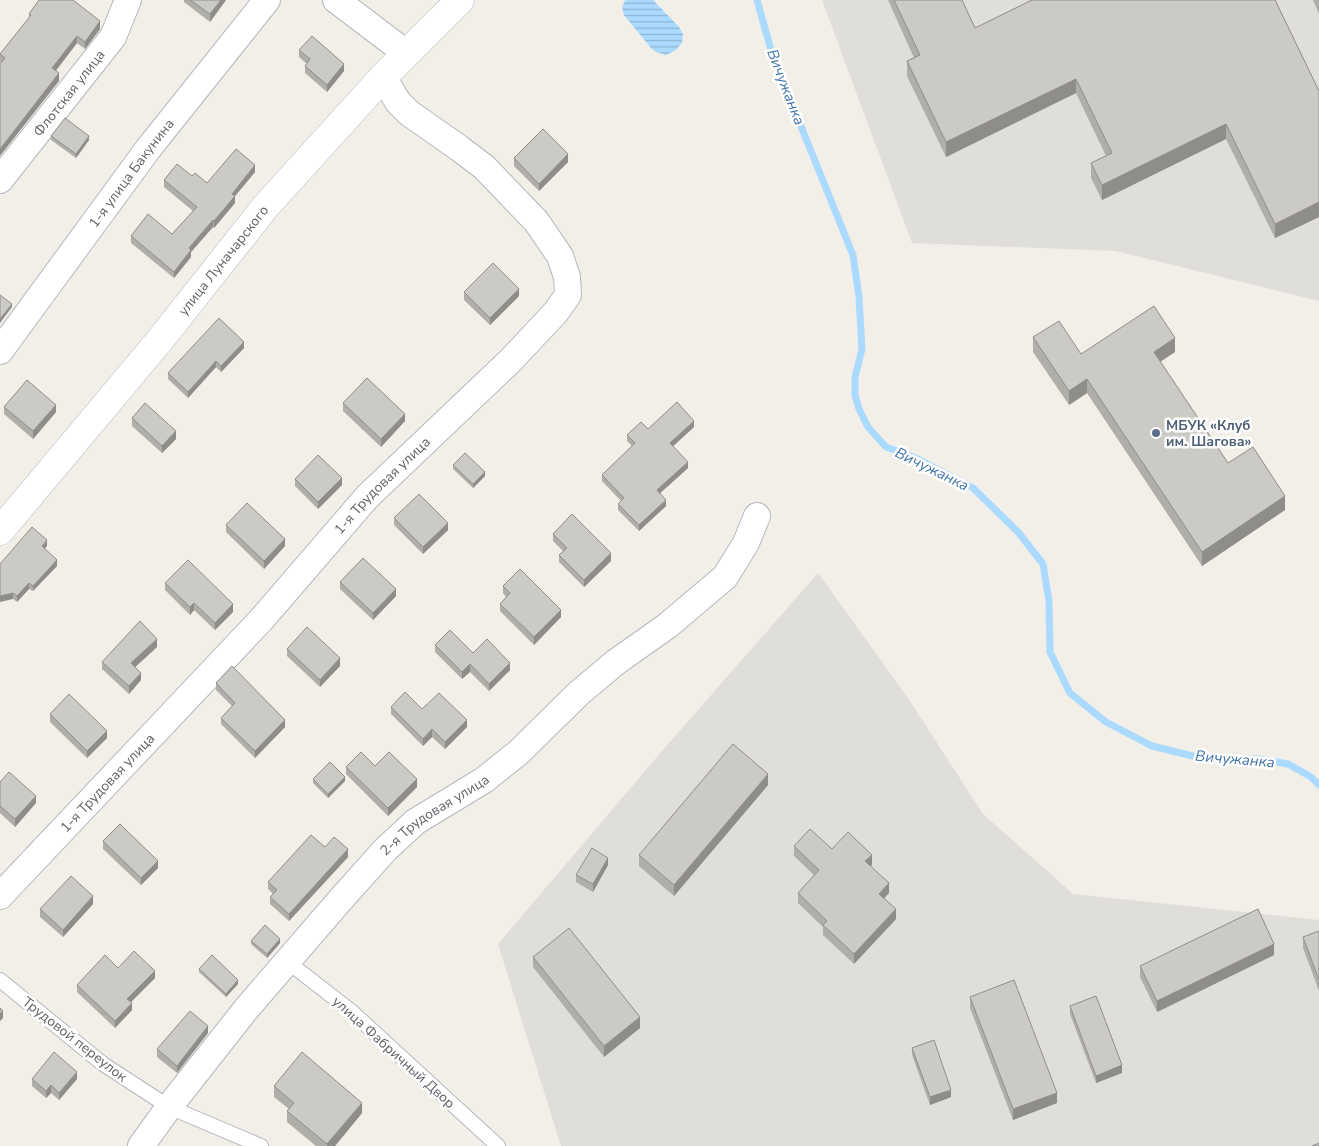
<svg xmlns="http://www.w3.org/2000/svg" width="1319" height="1146" font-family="'Nunito Sans',sans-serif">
<defs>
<pattern id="water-rules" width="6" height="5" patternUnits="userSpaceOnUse" patternTransform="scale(1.25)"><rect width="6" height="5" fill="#aadaff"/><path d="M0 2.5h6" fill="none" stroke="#8eb4d2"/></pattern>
</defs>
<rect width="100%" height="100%" fill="#f1efe8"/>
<!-- industrial -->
<path fill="#e0deda" d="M822 0H1319V301L1116 251 912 243Z
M818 573 906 695 983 814 1073 894 1319 920V1146H561L498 944 662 751Z"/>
<!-- water -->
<path fill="url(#water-rules)" d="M625 0H653L679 27 683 34 682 43 676 50 666 55 656 52 651 48 624 15 622 8Z"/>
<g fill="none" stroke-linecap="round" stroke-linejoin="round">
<!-- stream -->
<path stroke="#aadaff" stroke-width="7" d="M757 0 773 57 853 255 859 297 862 349 855 377V395L859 409 868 427 886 447 916 458 973 488 1018 532 1043 564 1049 601 1050 652 1070 693 1106 722 1152 746 1201 758 1259 759 1288 764 1311 777 1319 785"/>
<defs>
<path id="lane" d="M288 962 351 1011 498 1146
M0 980 103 1064 169 1107 261 1146"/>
<g id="street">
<path d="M336 0 406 53"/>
<path id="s1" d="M0 180 113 37 128 0"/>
<path id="s2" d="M0 351 148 149 267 0"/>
<path id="s3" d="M0 896 261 620 367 497 510 361 556 312 568 295 567 277 560 256 536 221 484 167 459 148 409 113 398 102 383 77"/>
<path id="s4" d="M141 1146 169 1107 247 1008 342 898 385 850 415 822 484 780 519 752 579 693 616 662 667 626 725 577 746 543 757 516"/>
</g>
<g id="secondary">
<path id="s5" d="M0 531 160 340 266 206 383 77 460 0"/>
</g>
</defs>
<!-- lane casing -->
<use href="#lane" stroke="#b5b8bc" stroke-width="16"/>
<!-- street casing -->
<use href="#street" stroke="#b5b8bc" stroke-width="28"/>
<!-- secondary casing -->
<use href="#secondary" stroke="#b6babf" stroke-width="29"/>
<!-- lane -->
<use href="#lane" stroke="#fff" stroke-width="14"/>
<!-- street -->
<use href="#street" stroke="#fff" stroke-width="26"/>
<!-- secondary -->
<use href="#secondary" stroke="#fff" stroke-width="28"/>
</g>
<!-- wall -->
<path fill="#afaea9" d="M184 0H226L210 22 184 2Z
M888 0H962L975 28 1030 1 1029 0H1275L1319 91V217L1275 238 1226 139 1102 200 1091 178V163L1106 156 1076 93 946 157 907 76V61L914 58Z
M1313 0H1319V14Z
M29 14 100 29 85 49 77 43 56 71 59 81 0 62V54L29 19Z
M299 50 344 71 327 92 305 73V66L307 64 299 57Z
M51 136 89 140 76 158 51 140Z
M514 158 568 162 539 191 514 166Z
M255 172 235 196V203L214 228 213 227 191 252V257L174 278 131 243V236L172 234 193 211 164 187V180L192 176 207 183Z
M464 292 519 296 490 325 464 300Z
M1033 337 1081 354 1175 352 1160 361 1228 463 1285 510 1202 566 1087 393 1069 405 1033 352Z
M244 348 221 372 216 367 188 398 168 379V373Z
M343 403 405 421 381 447 343 411Z
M4 407 56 412 33 439 4 414Z
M132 418 176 439 162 453 132 426Z
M694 427 673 446 688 468 660 493 666 506 639 531 618 510V504L621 501 602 481V475L632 446 627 441V435L648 429Z
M453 465 485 476 473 488 453 469Z
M295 479 342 485 318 509 295 486Z
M394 518 448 530 423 554 394 525Z
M226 525 285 546 264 569 226 532Z
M553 534 611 561 584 587 559 562V555L563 551 553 541Z
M47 546 45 548 57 566 33 591 29 589 17 602 13 599 0 564Z
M340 582 396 596 373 620 340 589Z
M165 583 233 612 215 630 194 610 190 615 165 590Z
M503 586 561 617 534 645 500 611V604L506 597 503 593Z
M435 645 473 653 510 670 489 691 470 672 462 679 435 652Z
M157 647 135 667 141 680 129 694 102 669V662Z
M287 649 340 666 320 687 287 656Z
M216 683 285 727 255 758 221 724V718L232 706 216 690Z
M391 707 422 709 467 727 445 749 432 737 423 746 391 714Z
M50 714 107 738 87 758 50 722Z
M375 766 417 787 388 816 346 774V767Z
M313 779 345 781 328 798 313 783Z
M0 782 36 803 15 827 0 813Z
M768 785 674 896 639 866V855Z
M103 841 158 868 141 885 103 849Z
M794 846 832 849 872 865 870 866 889 893 884 898 896 919 854 964 823 935V927L798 903V893L814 875 794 856Z
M325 847 348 857 289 921 270 904V897L273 894 268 889V882Z
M608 865 593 892 576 882V875Z
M93 904 63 937 40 917V909Z
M1319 931V991L1303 948V937Z
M251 941 280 943 267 958 251 944Z
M1274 955 1157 1012 1140 977V966Z
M533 957 640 1028 604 1057 533 967Z
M118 968 155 978 131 1002 132 1010 115 1028 77 992V985Z
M199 969 238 984 226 997 199 972Z
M970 997 1057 1103 1013 1120 970 1008Z
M1070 1006 1122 1073 1096 1083 1070 1014Z
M208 1033 177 1073 157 1057V1049Z
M912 1048 951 1097 930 1105 912 1055Z
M32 1079H77L59 1100 51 1093 46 1098 32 1086Z
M274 1086 362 1113 335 1146H316L287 1122V1111L289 1109 274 1097Z"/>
<!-- shaded-wall -->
<path fill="#8f8d8a" d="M221 0H226L210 22V14Z
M100 21V29L85 49V42Z
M77 36V43L52 75V68Z
M344 64V71L327 92V85Z
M59 73V81L0 156V149Z
M1076 79V93L946 157V142Z
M1226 124V139L1102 200V185Z
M89 136V140L76 158V154Z
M568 154V162L539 191V184Z
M255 165V172L235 196V203L214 228V221L232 194Z
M1319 202V217L1275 238V224Z
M213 220V227L191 252V257L174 278V272L189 248Z
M519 289V296L490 325V318Z
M12 304V307L0 323V319Z
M1175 338V352L1154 366V352Z
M244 342V348L221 372V366Z
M216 361V367L188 398V392Z
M1087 379V393L1069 405V391Z
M56 405V412L33 439V431Z
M405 414V421L381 447V439Z
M694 421V427L670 449V443Z
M176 431V439L162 453V446Z
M688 462V468L657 496V490Z
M485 472V476L473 488V484Z
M342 478V485L318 509V502Z
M1285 496V510L1202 566V552Z
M666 500V506L639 531V525Z
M448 523V530L423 554V547Z
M285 539V546L264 569V561Z
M47 540V546L42 551V546Z
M611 553V561L584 587V580Z
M57 560V566L33 591V586Z
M29 583V589L17 602V596Z
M396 589V596L373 620V613Z
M13 593V599L0 602V596Z
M194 603V610L190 615V607Z
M233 604V612L215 630V623Z
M561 610V617L534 645V637Z
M157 639V647L131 671V663Z
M340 658V666L320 687V680Z
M510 663V670L489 691V684Z
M470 664V672L462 679V672Z
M141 673V680L129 694V686Z
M285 720V727L255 758V751Z
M467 720V727L445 749V742Z
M432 729V737L423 746V739Z
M107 731V738L87 758V751Z
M768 774V785L674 896V885Z
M345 777V781L328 798V794Z
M417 779V787L388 816V808Z
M36 796V803L15 827V819Z
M348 849V857L289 921V914Z
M872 855V865L865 871V861Z
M608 858V865L593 892V884Z
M158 861V868L141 885V878Z
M889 883V893L879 904V894Z
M93 896V904L63 937V930Z
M896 909V919L854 964V954Z
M280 939V943L267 958V954Z
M1274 944V955L1157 1012V1001Z
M155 971V978L127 1006V999Z
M238 980V984L226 997V994Z
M132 1003V1010L115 1028V1021Z
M3 1011V1018L0 1021V1014Z
M640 1017V1028L604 1057V1046Z
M208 1026V1033L177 1073V1066Z
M1122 1065V1073L1096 1083V1076Z
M77 1072V1079L59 1100V1093Z
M51 1085V1093L46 1098V1091Z
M951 1090V1097L930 1105V1097Z
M1057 1093V1103L1013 1120V1109Z
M362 1103V1113L335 1146H327V1144Z"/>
<!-- building -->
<path fill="#cccac5" stroke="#8f8d8a" d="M39 0H73L100 21 85 42 77 36 52 68 59 73 0 149V64L5 58 0 54 31 15 29 14Z
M190 0H221L210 14Z
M894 0H962L975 28 1032 0H1275L1319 91V202L1275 224 1226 124 1102 185 1091 163 1112 153 1076 79 946 142 907 61 920 55Z
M312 36 344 64 327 85 305 66 310 59 299 50Z
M65 118 89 136 76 154 51 136Z
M543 129 568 154 539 184 514 158Z
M236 149 255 165 232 194 235 196 214 221 213 220 189 248 191 250 174 272 131 236 148 214 172 234 197 207 164 180 177 164 192 176 195 173 207 183Z
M493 263 519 289 490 318 464 292Z
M0 295 12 304 0 319Z
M1154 306 1175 338 1154 352 1228 463 1253 447 1285 496 1202 552 1087 379 1069 391 1033 337 1059 321 1081 354Z
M219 318 244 342 221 366 216 361 188 392 168 373Z
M367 378 405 414 381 439 343 403Z
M27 380 56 405 33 431 4 407Z
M677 402 694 421 670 443 688 462 657 490 666 500 639 525 618 504 624 498 602 475 635 443 627 435 641 422 648 429Z
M145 403 176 431 162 446 132 418Z
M465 453 485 472 473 484 453 465Z
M318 455 342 478 318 502 295 479Z
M419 494 448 523 423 547 394 518Z
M247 503 285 539 264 561 226 525Z
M572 514 611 553 584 580 559 555 567 548 553 534Z
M32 527 47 540 42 546 57 560 33 586 29 583 17 596 13 593 0 596V564Z
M363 558 396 589 373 613 340 582Z
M188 560 233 604 215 623 194 603 190 607 165 583Z
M520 569 561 610 534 637 500 604 510 593 503 586Z
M140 621 157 639 131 663 141 673 129 686 102 662Z
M307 627 340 658 320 680 287 649Z
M450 630 473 653 487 639 510 663 489 684 470 664 462 672 435 645Z
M232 666 285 720 255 751 221 718 235 703 216 683Z
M405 692 422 709 439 693 467 720 445 742 432 729 423 739 391 707Z
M69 694 107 731 87 751 50 714Z
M733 744 768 774 674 885 639 855Z
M361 752 375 766 389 752 417 779 388 808 346 767Z
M330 762 345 777 328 794 313 779Z
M9 772 36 796 15 819 0 806V782Z
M120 824 158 861 141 878 103 841Z
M810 829 832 849 848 832 872 855 865 861 889 883 879 894 896 909 854 954 823 925 827 921 798 893 819 870 794 846Z
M311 835 325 847 334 837 348 849 289 914 270 897 277 890 268 882Z
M592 848 608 858 593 884 576 875Z
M71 876 93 896 63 930 40 909Z
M1258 909 1274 944 1157 1001 1140 966Z
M265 925 280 939 267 954 251 941Z
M569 928 640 1017 604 1046 533 957Z
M1319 931V980L1303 937Z
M134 951 155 971 127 999 132 1003 115 1021 77 985 105 955 118 968Z
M212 955 238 980 226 994 199 969Z
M1014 980 1057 1093 1013 1109 970 997Z
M1096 996 1122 1065 1096 1076 1070 1006Z
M0 1008 3 1011 0 1014Z
M190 1011 208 1026 177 1066 157 1049Z
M934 1040 951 1090 930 1097 912 1048Z
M54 1052 77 1072 59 1093 51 1085 46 1091 32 1079Z
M302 1052 362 1103 327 1144 287 1111 294 1103 274 1086Z
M1319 1143V1146H1312Z"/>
<!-- markers -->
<circle fill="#5c6f8a" stroke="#fff" stroke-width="2" cx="1156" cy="433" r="5"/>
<g text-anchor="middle" stroke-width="5" stroke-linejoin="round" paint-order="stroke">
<!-- street labels -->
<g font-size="14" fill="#5f6368" stroke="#fff">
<text dy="5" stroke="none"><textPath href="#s1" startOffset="111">Флотская улица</textPath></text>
<text dy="5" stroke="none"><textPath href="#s2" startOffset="221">1-я улица Бакунина</textPath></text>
<text dy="5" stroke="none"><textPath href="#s5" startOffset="351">улица Луначарского</textPath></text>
<text dy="5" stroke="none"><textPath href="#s3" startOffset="561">1-я Трудовая улица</textPath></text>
<text dy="5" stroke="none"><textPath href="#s3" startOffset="156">1-я Трудовая улица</textPath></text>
<text dy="5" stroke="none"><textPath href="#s4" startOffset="445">2-я Трудовая улица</textPath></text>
<text transform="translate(75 1039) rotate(38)" y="5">Трудовой переулок</text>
<text transform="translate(394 1052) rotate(42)" y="5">улица Фабричный Двор</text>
</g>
<!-- service labels -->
<g font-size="14" font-weight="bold" fill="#4e5e75" stroke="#fff" text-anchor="start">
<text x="1166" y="430">МБУК «Клуб<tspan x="1166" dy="16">им. Шагова»</tspan></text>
</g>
<!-- water labels -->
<g font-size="15" font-style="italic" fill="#4174aa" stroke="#fff">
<text transform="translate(786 87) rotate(69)" y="5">Вичужанка</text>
<text transform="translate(932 469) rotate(26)" y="5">Вичужанка</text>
<text transform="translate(1235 759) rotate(5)" y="5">Вичужанка</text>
</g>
</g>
</svg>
